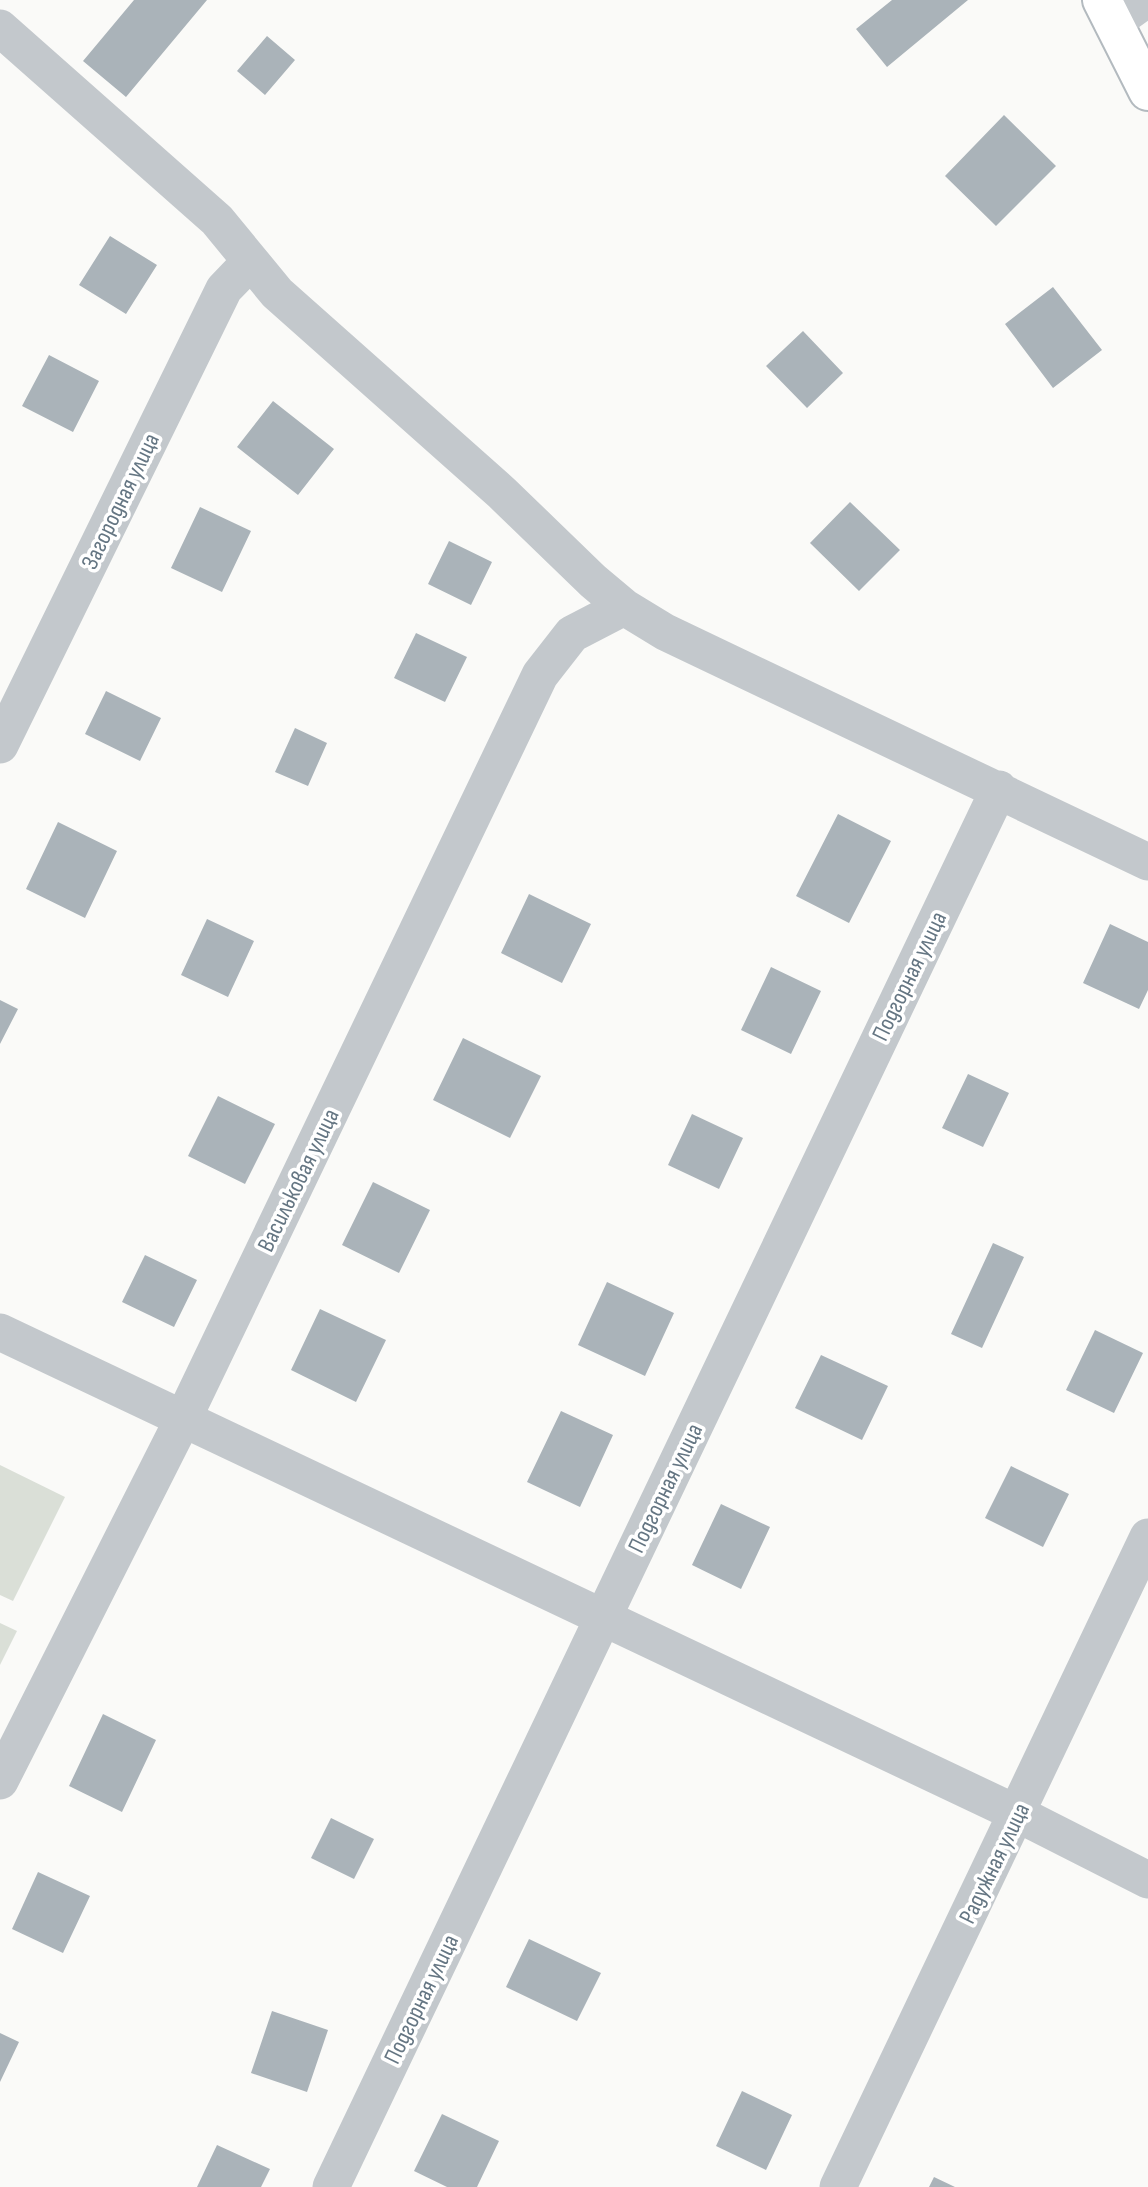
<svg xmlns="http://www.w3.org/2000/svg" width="1148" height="2187" font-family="'Sofia Sans Condensed',sans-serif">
<rect width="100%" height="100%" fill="#fafaf8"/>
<!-- green -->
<path fill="#dadfd7" d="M0 1465 65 1497 13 1601 0 1595Z
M0 1623 17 1631 0 1665Z"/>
<!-- building -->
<path fill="#aab3b9" d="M134 0H207L126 97 83 61Z
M892 0H968L887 67 856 29Z
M267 36 295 60 265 95 237 71Z
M1004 115 1056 166 996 226 945 176Z
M110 236 157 265 126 314 79 285Z
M1053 287 1102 350 1053 388 1005 324Z
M803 331 843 373 807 408 766 366Z
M49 355 99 381 73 432 22 406Z
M273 401 334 449 298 495 237 447Z
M850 502 900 550 859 591 810 543Z
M200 507 251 531 222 592 171 568Z
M449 541 492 562 471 605 428 584Z
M416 633 467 657 445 702 394 678Z
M106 691 161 718 140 761 85 734Z
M295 728 327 743 308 786 275 772Z
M838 814 891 841 849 923 796 896Z
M58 822 117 851 85 918 26 889Z
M529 894 591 924 562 983 501 953Z
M207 919 254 941 228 997 181 975Z
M1110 924 1148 942V990L1139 1009 1083 983Z
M771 967 821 991 791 1054 741 1030Z
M0 1000 18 1009 0 1044Z
M463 1038 541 1076 510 1138 433 1100Z
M968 1074 1009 1093 983 1147 942 1128Z
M218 1096 275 1124 245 1184 188 1156Z
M692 1114 743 1138 719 1189 668 1165Z
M373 1182 430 1210 399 1273 342 1245Z
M993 1243 1024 1257 982 1348 951 1334Z
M145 1255 197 1280 174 1327 122 1302Z
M607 1282 674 1313 645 1376 578 1345Z
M320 1309 386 1340 356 1402 291 1370Z
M1095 1330 1143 1353 1114 1413 1066 1390Z
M821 1355 888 1386 862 1440 795 1408Z
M561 1411 613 1435 580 1507 527 1482Z
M1011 1466 1069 1494 1043 1547 985 1518Z
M721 1504 770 1527 741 1589 692 1565Z
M103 1714 156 1740 122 1812 69 1786Z
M331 1818 374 1839 354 1879 311 1858Z
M38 1872 90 1896 63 1953 12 1929Z
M529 1939 601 1973 577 2021 506 1987Z
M272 2011 328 2030 307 2092 251 2073Z
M0 2033 19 2042 0 2082Z
M742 2091 792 2115 766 2170 716 2146Z
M442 2114 499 2141 477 2187H447L414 2171Z
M217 2145 270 2169 261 2187H197Z
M934 2177 955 2187H929Z"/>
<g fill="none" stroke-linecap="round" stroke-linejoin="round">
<defs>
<path id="secondary" d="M1102 0 1148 91"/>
</defs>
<!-- secondary casing -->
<use href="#secondary" stroke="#b3babf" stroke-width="42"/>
<!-- minor -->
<path stroke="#c3c8cc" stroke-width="37" d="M1113 23 1145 0
M0 28 217 220 277 293 502 493 593 581 624 607 665 632 1148 862
M0 745 224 289 249 263
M0 1332 1018 1814 1148 1880
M0 1781 184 1417 540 675 572 634 624 607
M331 2187 999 789
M838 2187 1148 1537"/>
<!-- secondary -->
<use href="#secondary" stroke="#fff" stroke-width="38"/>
</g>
<g text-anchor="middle" stroke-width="7" stroke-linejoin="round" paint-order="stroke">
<!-- street labels -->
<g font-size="24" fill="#657683" stroke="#fff">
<text transform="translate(120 501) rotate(-64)" y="8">Загородная улица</text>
<text transform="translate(909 976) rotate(-64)" y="8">Подгорная улица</text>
<text transform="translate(298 1180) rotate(-64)" y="8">Васильковая улица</text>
<text transform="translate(665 1488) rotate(-64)" y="8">Подгорная улица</text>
<text transform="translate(994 1863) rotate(-64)" y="8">Радужная улица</text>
<text transform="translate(421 1999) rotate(-64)" y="8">Подгорная улица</text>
</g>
</g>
</svg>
